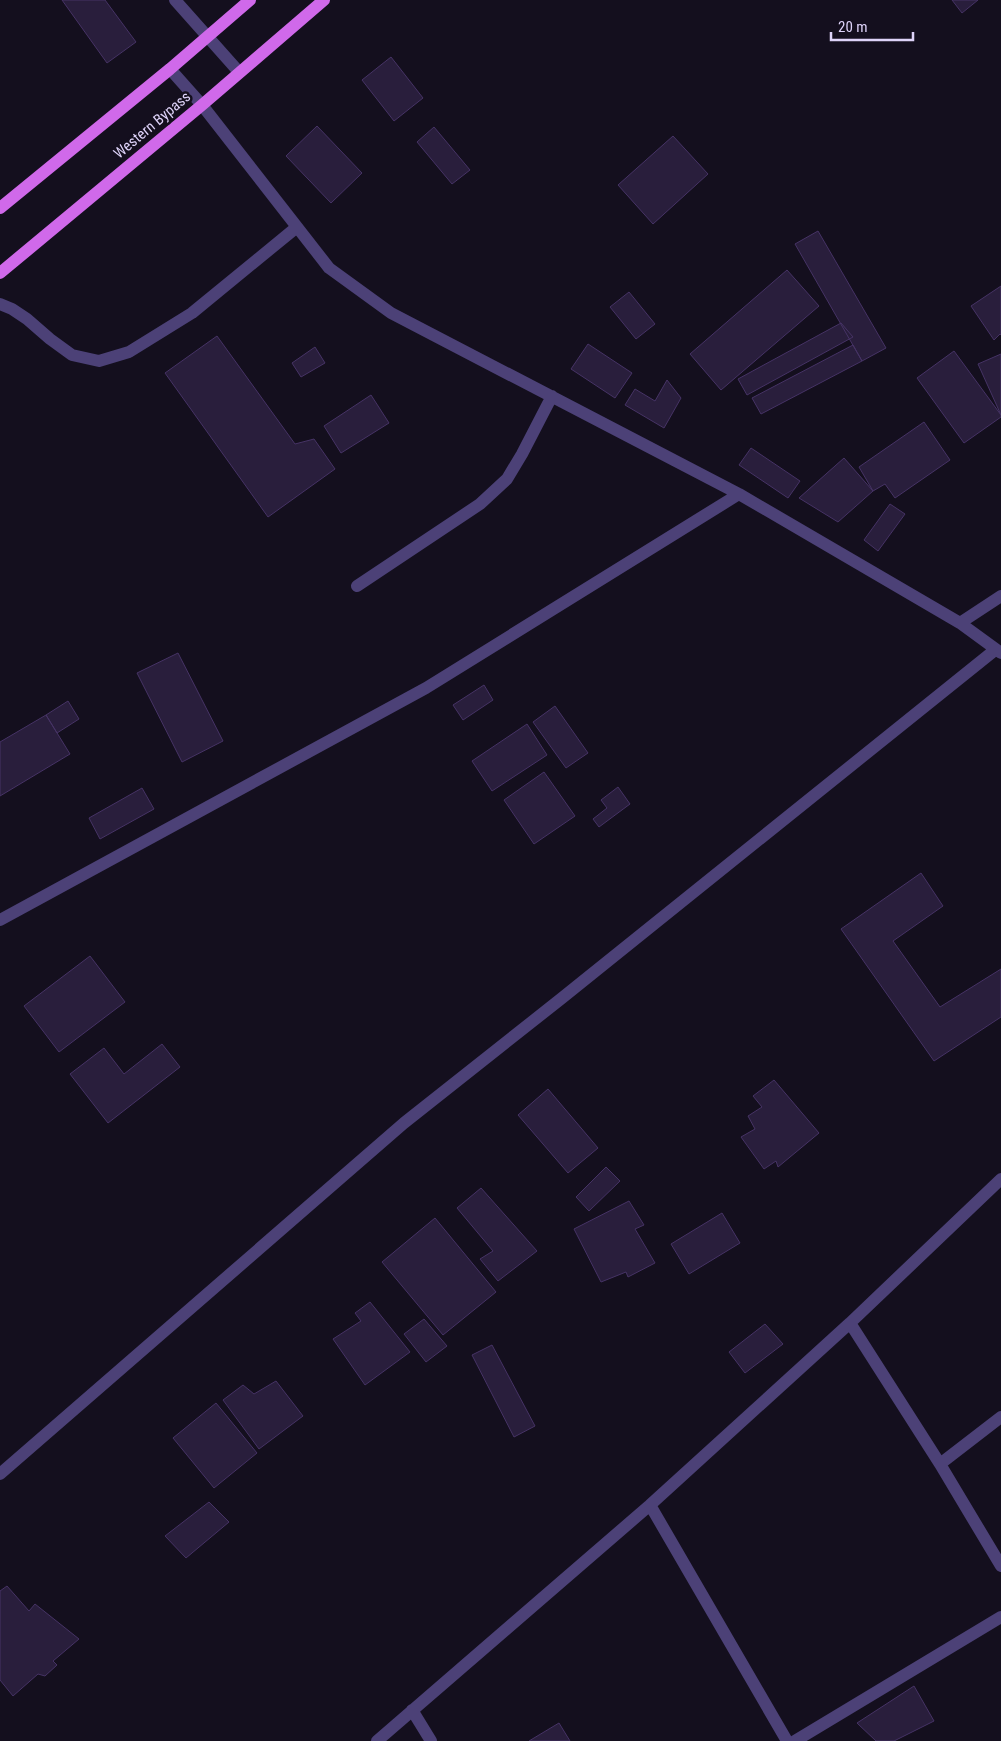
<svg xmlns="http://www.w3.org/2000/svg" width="1001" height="1741" font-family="'Roboto Condensed',sans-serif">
<rect width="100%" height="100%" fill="#140f1e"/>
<!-- building -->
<path fill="#291e3c" stroke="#463365" d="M62 0H105L136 42 107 63Z
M952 0H978L962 13Z
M391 57 423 98 394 121 362 80Z
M317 126 362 173 331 203 286 156Z
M434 127 470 170 452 184 417 142Z
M673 136 708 174 653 224 618 185Z
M818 231 886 348 862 361 795 244Z
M787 270 819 306 721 390 690 354Z
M1001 286V335L1000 334 994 340 971 306Z
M629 292 655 324 636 339 610 307Z
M841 323 853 337 747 395 738 379Z
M217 336 295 444 314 439 335 469 268 517 165 373Z
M588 344 632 373 615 398 571 369Z
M853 345 862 361 761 414 752 398Z
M315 347 325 363 301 377 292 363Z
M954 351 1001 415V417L964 443 917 378Z
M1001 354V415L978 364Z
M667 380 681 398 664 428 625 405 635 389 655 401Z
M371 395 389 423 341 453 324 426Z
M924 422 950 460 895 498 885 484 873 491 859 467Z
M751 448 800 481 788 498 739 465Z
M844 458 873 491 838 522 799 498Z
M890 504 905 514 878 551 864 540Z
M178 653 223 741 182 762 137 673Z
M484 685 493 700 463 720 453 705Z
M68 701 79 719 57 733 46 715Z
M555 706 588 753 566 768 533 722Z
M46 715 70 754 0 796V742Z
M527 724 547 755 492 791 472 761Z
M544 772 575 816 534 844 504 800Z
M618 787 630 804 599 827 593 819 607 808 601 800Z
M142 788 154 809 100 839 89 818Z
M921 873 943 906 893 941 940 1007 1001 969V1017L934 1061 841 929Z
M90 956 125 1002 59 1052 24 1006Z
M162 1044 180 1067 108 1123 70 1074 104 1048 124 1074Z
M774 1080 819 1133 778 1167 776 1161 764 1169 741 1137 755 1129 748 1116 762 1107 753 1096Z
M548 1089 598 1148 568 1173 518 1115Z
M606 1167 620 1181 589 1211 576 1197Z
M481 1188 537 1251 498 1281 480 1259 493 1251 457 1208Z
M629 1201 644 1225 635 1229 655 1263 628 1277 626 1272 601 1282 574 1229Z
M722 1213 740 1243 689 1274 671 1244Z
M435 1218 496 1292 443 1335 382 1262Z
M370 1302 410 1352 365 1385 333 1339 361 1321 355 1313Z
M424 1319 447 1346 426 1362 404 1334Z
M765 1324 783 1344 745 1373 729 1352Z
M492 1345 535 1426 514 1437 472 1355Z
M276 1381 303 1416 259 1449 223 1400 243 1385 254 1394Z
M216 1403 257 1453 214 1488 173 1438Z
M209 1502 229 1522 186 1558 165 1536Z
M7 1586 29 1611 35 1604 79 1639 53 1661 57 1665 45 1676 38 1674 13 1696 0 1680V1591Z
M914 1686 934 1721 894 1741H876L857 1723Z
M559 1723 570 1741H529Z"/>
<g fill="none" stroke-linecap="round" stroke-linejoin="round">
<!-- minor -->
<path stroke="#4c4177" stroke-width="12" d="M175 0 239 72
M170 69 202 105 329 268 391 313 739 494 960 623 1001 653
M0 304 12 309 27 319 50 339 72 355 99 361 129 352 192 313 297 227
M357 586 480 504 507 479 522 454 552 396
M960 623 1001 596
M0 920 426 688 739 494
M850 1323 940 1464 1001 1566
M940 1464 1001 1417
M0 1474 404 1123 562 998 995 650
M650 1505 787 1741
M412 1710 431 1741
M377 1741 650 1505 850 1323 1001 1179
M795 1741 1001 1617"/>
<!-- major -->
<path stroke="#d069ea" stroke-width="12" d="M0 208 170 69 250 0
M0 273 202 105 324 0"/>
</g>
<g text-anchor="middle" stroke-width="5" stroke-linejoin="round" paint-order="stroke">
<!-- street labels -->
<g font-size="15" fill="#ded3f9" stroke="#140f1e">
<text transform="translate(152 125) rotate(-40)" y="5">Western Bypass</text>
</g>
</g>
<!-- scale -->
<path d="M831 32v8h82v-8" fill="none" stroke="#ded3f9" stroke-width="2.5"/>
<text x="838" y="32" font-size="15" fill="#ded3f9" stroke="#140f1e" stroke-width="4" paint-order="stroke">20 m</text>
</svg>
